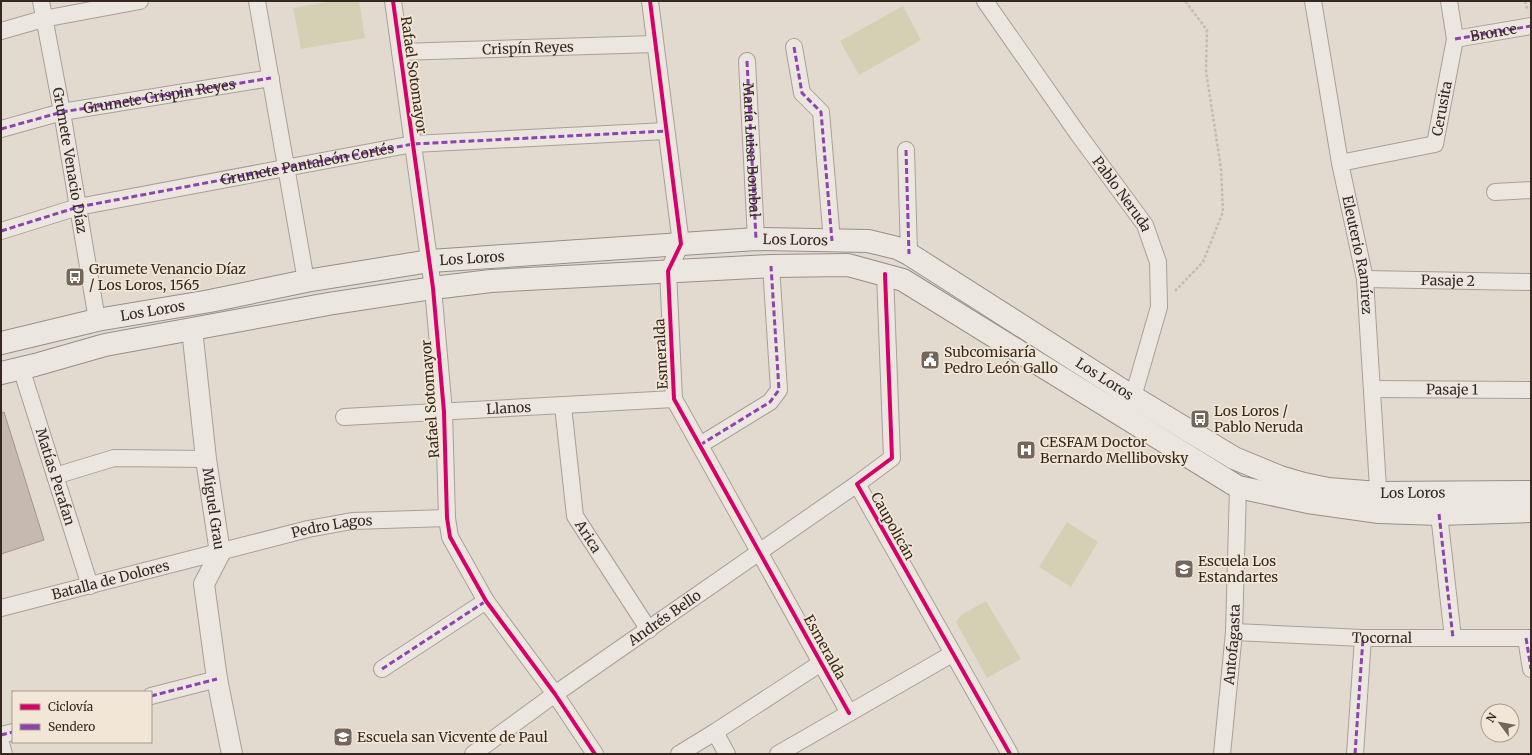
<svg xmlns="http://www.w3.org/2000/svg" width="1532" height="755" font-family="Merriweather,serif">
<rect width="100%" height="100%" fill="#e2dacf"/>
<!-- green -->
<path fill="#d4d0b3" d="M332 1H359L365 38 301 49 293 8Z
M903 6 921 40 859 75 840 41Z
M1067 522 1098 542 1071 587 1039 567Z
M986 601 1021 659 987 678 956 622 961 615Z"/>
<!-- building -->
<path fill="#c6b9b0" stroke="#a2968e" d="M4 412 44 540 1 554V413Z"/>
<g fill="none" stroke-linecap="round" stroke-linejoin="round">
<defs>
<g id="minor">
<path id="s1" d="M41 1 62 112 97 320"/>
<path d="M257 1 306 281"/>
<path d="M393 1 433 288 444 412 447 518 450 537 486 601 555 694 595 754"/>
<path d="M650 1 681 244 668 271 674 399 849 713"/>
<path id="s2" d="M985 1 1078 134 1145 225 1158 262 1159 307 1133 397 1129 405"/>
<path id="s3" d="M1313 1 1340 163 1365 279 1379 504"/>
<path d="M1 31 43 19 140 1"/>
<path id="s4" d="M1455 39 1531 26"/>
<path d="M794 47 802 93 821 112 832 241"/>
<path id="s5" d="M400 52 655 44"/>
<path d="M747 61 756 239"/>
<path d="M1 129 62 112 271 78"/>
<path d="M906 150 909 254"/>
<path id="s6" d="M1340 163 1435 144 1455 39 1449 1"/>
<path d="M1495 192 1531 190"/>
<path id="s7" d="M1 231 78 207 413 144 666 131"/>
<path d="M885 274 892 458 857 484 1010 754"/>
<path id="s8" d="M1365 279 1531 282"/>
<path id="s9" d="M21 368 90 586"/>
<path id="s10" d="M1373 389 1531 390"/>
<path id="s11" d="M563 406 575 516 649 630"/>
<path id="s12" d="M344 417 674 399"/>
<path d="M700 445 770 402 779 390 771 266"/>
<path d="M55 476 114 458 206 459"/>
<path d="M1439 514 1453 638"/>
<path id="s13" d="M1 608 308 529 352 521 447 518"/>
<path id="s14" d="M1234 632 1363 638H1531"/>
<path d="M1526 638 1531 669"/>
<path d="M382 669 486 601"/>
<path d="M151 696 217 679"/>
<path d="M715 732 727 754"/>
<path d="M1 735 13 732"/>
<path d="M1 743 4 754"/>
<path id="s15" d="M473 754 555 694 857 484"/>
<path d="M679 754 715 732 821 663"/>
<path d="M778 754 952 654"/>
<path id="s16" d="M1222 754 1234 632 1238 487"/>
<path d="M1355 754 1363 638"/>
</g>
<g id="tertiary">
<path id="s17" d="M192 329 206 459 220 553 204 584 217 679 232 754"/>
</g>
<g id="secondary">
<path id="s18" d="M1 343 97 320 210 301 306 281 430 261 756 239 868 241 897 248 909 254 1133 397 1234 458 1280 477 1304 484 1328 489 1378 493 1531 492"/>
<path d="M1 373 35 365 105 345 192 329 328 304 433 288 491 281 771 266 848 265 903 280 1238 487 1308 502 1379 512 1439 514 1531 511"/>
</g>
</defs>
<!-- minor casing -->
<use href="#minor" stroke="#a8a097" stroke-width="18"/>
<!-- tertiary casing -->
<use href="#tertiary" stroke="#a8a097" stroke-width="22"/>
<!-- secondary casing -->
<use href="#secondary" stroke="#978f88" stroke-width="24"/>
<!-- path -->
<path stroke="#c3bdb6" stroke-width="2.5" stroke-dasharray="3 2" stroke-linecap="butt" d="M1525 1 1528 11
M1175 291 1203 262 1223 212 1221 168 1206 71 1207 30 1185 1"/>
<!-- minor -->
<use href="#minor" stroke="#ebe7e0" stroke-width="16"/>
<!-- tertiary -->
<use href="#tertiary" stroke="#ebe7e0" stroke-width="20"/>
<!-- secondary -->
<use href="#secondary" stroke="#ebe7e0" stroke-width="22"/>
<!-- quiet -->
<g stroke="#8e44ad" stroke-width="3" stroke-dasharray="6 3" stroke-linecap="butt">
<path d="M1455 39 1531 26"/>
<path d="M794 47 802 93 821 112 832 241"/>
<path id="s19" d="M747 61 756 239"/>
<path id="s20" d="M1 129 62 112 271 78"/>
<path d="M906 150 909 254"/>
<path d="M1 231 78 207 413 144 666 131"/>
<path d="M700 445 770 402 779 390 771 266"/>
<path d="M1439 514 1453 638"/>
<path d="M1526 638 1531 669"/>
<path d="M382 669 486 601"/>
<path d="M151 696 217 679"/>
<path d="M1 735 13 732"/>
<path d="M1355 754 1363 638"/>
</g>
<defs>
<path id="cycleway" d="M393 1 433 288 444 412 447 518 450 537 486 601 555 694 595 754
M650 1 681 244 668 271 674 399 849 713
M885 274 892 458 857 484 1010 754"/>
</defs>
<!-- cycleway casing -->
<use href="#cycleway" stroke="#f2e7d6" stroke-width="6"/>
<!-- cycleway -->
<use href="#cycleway" stroke="#d6006c" stroke-width="4"/>
</g>
<!-- icons -->
<defs>
<symbol id="bus-square" viewBox="-11 -11 22 22"><rect x="-9" y="-9" width="18" height="18" rx="4" fill="#72665d" stroke="#f2e7d6"/><path d="M-5-6H5V4H4V6H2V4H-2V6H-4V4H-5ZM-3.5-4V0h7V-4ZM-3.5 1.2v1.5H-2V1.2ZM2 1.2v1.5H3.5V1.2Z" fill="#fff"/></symbol>
<symbol id="civic-square" viewBox="-11 -11 22 22"><rect x="-9" y="-9" width="18" height="18" rx="4" fill="#72665d" stroke="#f2e7d6"/><path d="M-.6-6.5H3V-4.5H.6V-3L4-1V1h2V6H-6V1h2V-1L-.6-3ZM-1.2 2.5V6h2.4V2.5Z" fill="#fff"/></symbol>
<symbol id="hospital-square" viewBox="-11 -11 22 22"><rect x="-9" y="-9" width="18" height="18" rx="4" fill="#72665d" stroke="#f2e7d6"/><path d="M-5-5h3v3.5h4V-5h3V5h-3V1.5h-4V5h-3Z" fill="#fff"/></symbol>
<symbol id="school-square" viewBox="-11 -11 22 22"><rect x="-9" y="-9" width="18" height="18" rx="4" fill="#72665d" stroke="#f2e7d6"/><path d="M0-5L7-2L0 1L-7-2ZM-4 1L0 2.5L4 1V4Q0 6-4 4Z" fill="#fff"/></symbol>
</defs>
<g fill-rule="evenodd">
<use href="#bus-square" x="64" y="266" width="22" height="22"/>
<use href="#civic-square" x="919" y="349" width="22" height="22"/>
<use href="#bus-square" x="1189" y="408" width="22" height="22"/>
<use href="#hospital-square" x="1015" y="439" width="22" height="22"/>
<use href="#school-square" x="1173" y="558" width="22" height="22"/>
<use href="#school-square" x="332" y="726" width="22" height="22"/>
</g>
<g text-anchor="middle" stroke-width="3.5" stroke-linejoin="round" paint-order="stroke">
<!-- street labels -->
<g font-size="14" fill="#362820" stroke="#f2e7d6">
<text dy="5" stroke="none"><textPath href="#s4" startOffset="39">Bronce</textPath></text>
<text dy="5" stroke="none"><textPath href="#s5" startOffset="128">Crispín Reyes</textPath></text>
<text transform="translate(414 75) rotate(82)" y="5">Rafael Sotomayor</text>
<text dy="5" stroke="none"><textPath href="#s20" startOffset="162">Grumete Crispin Reyes</textPath></text>
<text dy="5" stroke="none"><textPath href="#s6" startOffset="133">Cerusita</textPath></text>
<text dy="5" stroke="none"><textPath href="#s19" startOffset="89">María Luisa Bombal</textPath></text>
<text dy="5" stroke="none"><textPath href="#s1" startOffset="162">Grumete Venacio Díaz</textPath></text>
<text dy="5" stroke="none"><textPath href="#s7" startOffset="314">Grumete Pantaleón Cortés</textPath></text>
<text dy="5" stroke="none"><textPath href="#s2" startOffset="237">Pablo Neruda</textPath></text>
<text dy="5" stroke="none"><textPath href="#s18" startOffset="803">Los Loros</textPath></text>
<text dy="5" stroke="none"><textPath href="#s3" startOffset="258">Eleuterio Ramírez</textPath></text>
<text dy="5" stroke="none"><textPath href="#s18" startOffset="479">Los Loros</textPath></text>
<text dy="5" stroke="none"><textPath href="#s8" startOffset="83">Pasaje 2</textPath></text>
<text dy="5" stroke="none"><textPath href="#s18" startOffset="155">Los Loros</textPath></text>
<text transform="translate(661 354) rotate(-93)" y="5">Esmeralda</text>
<text dy="5" stroke="none"><textPath href="#s18" startOffset="1151">Los Loros</textPath></text>
<text dy="5" stroke="none"><textPath href="#s10" startOffset="79">Pasaje 1</textPath></text>
<text transform="translate(430 399) rotate(-94)" y="5">Rafael Sotomayor</text>
<text dy="5" stroke="none"><textPath href="#s12" startOffset="165">Llanos</textPath></text>
<text dy="5" stroke="none"><textPath href="#s9" startOffset="114">Matías Perafan</textPath></text>
<text dy="5" stroke="none"><textPath href="#s18" startOffset="1487">Los Loros</textPath></text>
<text dy="5" stroke="none"><textPath href="#s17" startOffset="181">Miguel Grau</textPath></text>
<text transform="translate(893 526) rotate(61)" y="5">Caupolicán</text>
<text dy="5" stroke="none"><textPath href="#s13" startOffset="341">Pedro Lagos</textPath></text>
<text dy="5" stroke="none"><textPath href="#s11" startOffset="135">Arica</textPath></text>
<text dy="5" stroke="none"><textPath href="#s13" startOffset="113">Batalla de Dolores</textPath></text>
<text dy="5" stroke="none"><textPath href="#s15" startOffset="235">Andrés Bello</textPath></text>
<text dy="5" stroke="none"><textPath href="#s14" startOffset="148">Tocornal</textPath></text>
<text dy="5" stroke="none"><textPath href="#s16" startOffset="110">Antofagasta</textPath></text>
<text transform="translate(825 647) rotate(61)" y="5">Esmeralda</text>
</g>
<!-- poi labels -->
<g font-size="14" fill="#362820" stroke="#f2e7d6" text-anchor="start">
<text x="89" y="274">Grumete Venancio Díaz<tspan x="89" dy="16">/ Los Loros, 1565</tspan></text>
<text x="944" y="357">Subcomisaría<tspan x="944" dy="16">Pedro León Gallo</tspan></text>
<text x="1214" y="416">Los Loros /<tspan x="1214" dy="16">Pablo Neruda</tspan></text>
<text x="1040" y="447">CESFAM Doctor<tspan x="1040" dy="16">Bernardo Mellibovsky</tspan></text>
<text x="1198" y="566">Escuela Los<tspan x="1198" dy="16">Estandartes</tspan></text>
<text x="357" y="742">Escuela san Vicvente de Paul</text>
</g>
</g>
<!-- border -->
<rect width="1532" height="755" fill="none" stroke="#362820" stroke-width="4"/>
<!-- legend -->
<rect x="12" y="691" width="140" height="52" fill="#f2e7d6" stroke="#a79b8d"/>
<rect x="20" y="704" width="20" height="6" fill="#d6006c" stroke="#a79b8d"/>
<text x="48" y="711" font-size="12" fill="#362820">Ciclovía</text>
<rect x="20" y="724" width="20" height="6" fill="#8e44ad" stroke="#a79b8d"/>
<text x="48" y="731" font-size="12" fill="#362820">Sendero</text>
<!-- north arrow -->
<g transform="translate(1500 723) rotate(302)"><circle r="19" fill="#f2e7d6" stroke="#a79b8d"/>
<path d="M0-3L7 15L0 10L-7 15Z" fill="#72665d"/>
<text y="-6" font-size="11" font-weight="bold" text-anchor="middle" fill="#362820">N</text>
</g>
</svg>
